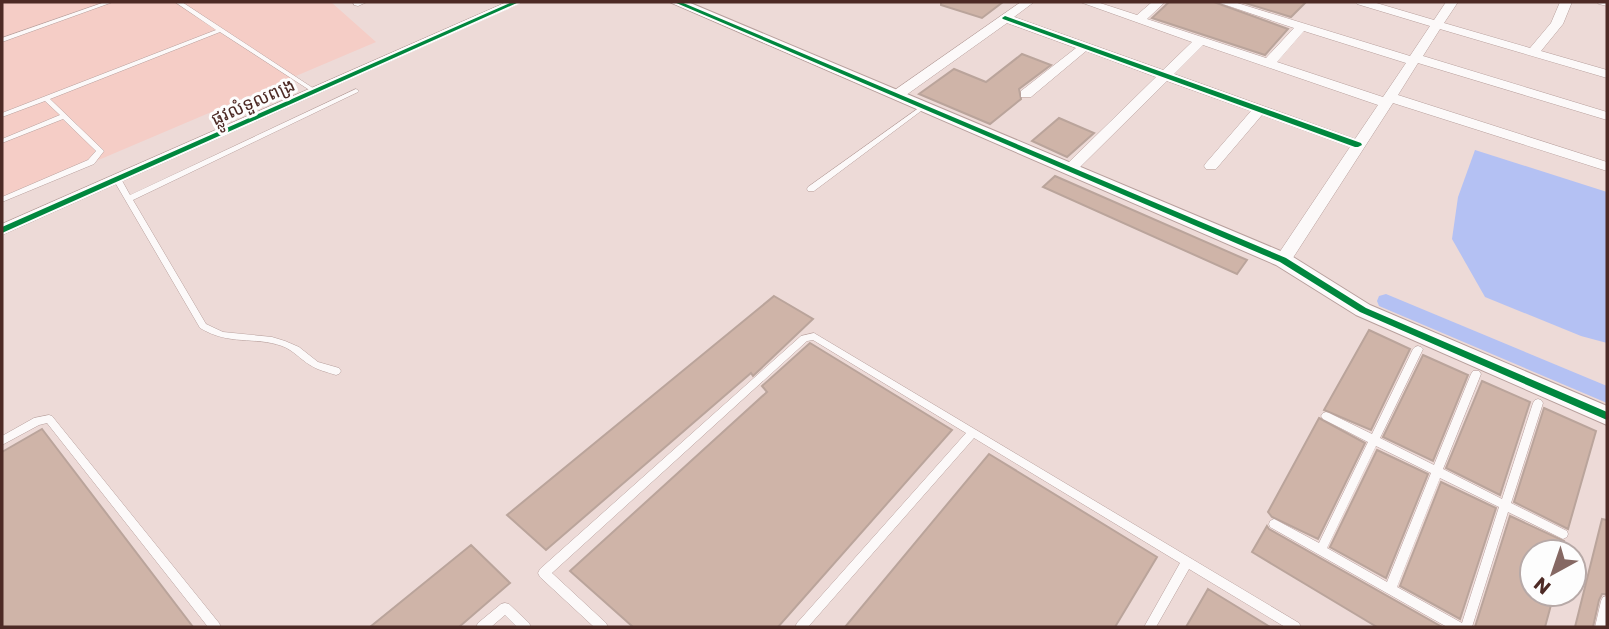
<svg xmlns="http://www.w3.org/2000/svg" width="1609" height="629" font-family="Poppins,'Noto Sans Khmer',sans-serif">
<rect width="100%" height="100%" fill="#eddad7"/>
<!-- built -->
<path fill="#f5cdc6" d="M2 2H331L376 42 2 201Z"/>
<!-- water -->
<path fill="#b4c1f3" d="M1475 150 1607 192V343L1581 336 1485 297 1452 239 1458 197Z"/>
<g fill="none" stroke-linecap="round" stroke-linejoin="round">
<!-- canal -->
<path fill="#b4c1f3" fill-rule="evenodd" d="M1386 294 1607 386V403L1379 306 1377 301 1379 296Z"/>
</g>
<!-- building -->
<path fill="#cfb4a8" stroke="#baa49b" stroke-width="2" d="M941 2H1003L982 18 941 5Z
M1169 2H1214L1288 29 1265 55 1152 18Z
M1242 2H1306L1291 17Z
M1022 54 1051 65 1019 89 1021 99 990 124 919 94 954 69 986 82Z
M1059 118 1094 133 1067 157 1032 141Z
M1055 176 1247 260 1237 274 1043 187Z
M774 296 813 319 753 376 751 373 546 550 507 515Z
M1369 330 1410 349 1371 430 1324 410Z
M810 343 952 430 778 627H633L570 571 767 392 762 386Z
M1423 355 1468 375 1433 461 1383 437Z
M1482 381 1530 402 1500 495 1446 468Z
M1544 408 1596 431 1568 529 1514 502Z
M1319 418 1365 443 1318 539 1272 517 1268 512Z
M42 429 193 627H2V452Z
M1377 450 1428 474 1386 578 1330 547Z
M989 454 1157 557 1115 627H845Z
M1441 482 1496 508 1460 619 1400 586Z
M1510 516 1564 541 1561 552H1532V594H1554L1545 627H1475Z
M1602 519 1607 520V594H1602L1599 600 1593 627H1575Z
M1267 526 1269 529 1442 627H1377L1252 552Z
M471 545 510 583 459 627H370Z
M1208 589 1270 627H1186Z"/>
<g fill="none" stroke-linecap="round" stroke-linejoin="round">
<defs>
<path id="service" d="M105 2H113L2 42V38Z
M175 2H182L319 92 316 94 314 93 220 32 50 99 104 151 94 164 2 202V197L88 160 96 151 63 119 2 143V139L60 115 45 101 2 117V113L216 30Z
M356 89 359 91 358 92 133 200 206 324 223 332 272 337 285 341 299 347 318 362 339 368 341 371 339 374 336 375C327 372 317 370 310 365 300 359 293 350 282 346 253 336 230 346 200 328L113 179 114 177H120L130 195Z
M923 105 925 106V108L814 191H808L807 189 808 187Z
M814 333 1299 623 1301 627H1285L1189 569 1156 627H1144L1180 563 974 438 808 627H795L797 623 966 433 813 340 807 341 552 573 606 623 608 627H594L540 577 538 573 540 569 801 336Z
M1418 346 1421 347 1423 349 1380 438 1434 465 1471 374 1473 371H1479L1481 374 1443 469 1502 499 1533 403 1535 400 1538 399 1541 400 1543 403 1511 503 1567 531 1568 534 1567 537 1563 539 1508 512 1472 627H1447L1270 527 1269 524 1270 521 1274 519 1278 521 1319 543 1368 442 1323 419 1321 416 1323 413 1326 412 1329 413 1372 434 1413 349 1415 347ZM1376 446 1431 473 1387 582 1327 548ZM1440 478 1499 507 1462 623 1397 587Z
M49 415 52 416 219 623 221 627H208L47 423 39 425 2 445V436L34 418Z
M1607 596V627H1595L1601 601 1603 597Z
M505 603 509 604 529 623 531 627H517L505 615 491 627H476L478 623 501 604Z"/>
<path id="minor" d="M353 2H367L358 6 354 5Z
M507 2H522L2 235V224Z
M1021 2H1034L1014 17 1163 70 1192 42 1080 2H1097L1137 15 1152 2H1165L1147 19 1266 58 1294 28 1217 2H1234L1410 56 1430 26 1357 4 1355 2H1373L1434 20 1446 2H1458L1444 23 1530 48 1551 23 1560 2H1572L1563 24 1541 51 1607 70V78L1440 29 1423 56 1607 112V120L1418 63 1398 95 1607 162V171L1393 103 1289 264H1277L1275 260 1277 256 1350 147 1262 115 1216 169H1206L1204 166 1206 163 1251 111 1167 81 1075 172H1065L1063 169 1065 166 1156 77 1086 51 1031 97H1021V91L1076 48 1007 23 902 98H892V92ZM1304 31 1406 63 1383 97 1277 62ZM1203 45 1378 105 1355 139 1174 74Z
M1597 2H1607V6L1599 4Z"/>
<path id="tertiary" d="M670 2H688L1290 255 1370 305 1607 406V425L1356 315 1276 265Z"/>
</defs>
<!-- service casing -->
<use href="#service" stroke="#b79f9c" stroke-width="1"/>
<!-- minor casing -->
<use href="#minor" stroke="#b79f9c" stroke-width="1"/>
<!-- tertiary casing -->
<use href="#tertiary" stroke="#b79f9c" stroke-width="2"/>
<!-- service -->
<use href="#service" fill="#fcf9f9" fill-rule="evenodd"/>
<!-- minor -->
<use href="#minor" fill="#fcf9f9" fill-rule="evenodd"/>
<!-- tertiary -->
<use href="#tertiary" fill="#fcf9f9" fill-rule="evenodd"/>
<defs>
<path id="cycleway" d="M512 2H519L2 233V227Z
M674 2H681L1286 258 1366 308 1607 412V420L1360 312 1280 262Z
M1005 16 1361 143 1362 145 1358 147H1355L1003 19 1002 18Z"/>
</defs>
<!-- cycleway casing -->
<use href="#cycleway" stroke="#fdfdfd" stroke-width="4"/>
<!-- cycleway -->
<use href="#cycleway" fill="#00873e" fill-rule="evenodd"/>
</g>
<g text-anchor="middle" stroke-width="6" stroke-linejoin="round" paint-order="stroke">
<!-- far-street labels -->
<g font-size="18" fill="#4d2a25" stroke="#fdfdfd">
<text transform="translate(253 102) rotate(-24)" y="6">ផ្លូវលំទួលពង្រ</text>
</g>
</g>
<!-- border -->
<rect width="1609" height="629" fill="none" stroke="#4d2a25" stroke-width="7"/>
<!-- north arrow -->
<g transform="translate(1553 573) rotate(220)"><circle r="33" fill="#fdfdfd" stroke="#b7a9a7" stroke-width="2"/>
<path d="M0-5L12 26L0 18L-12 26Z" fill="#856863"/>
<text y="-10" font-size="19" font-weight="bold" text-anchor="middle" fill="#4d2a25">N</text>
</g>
</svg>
